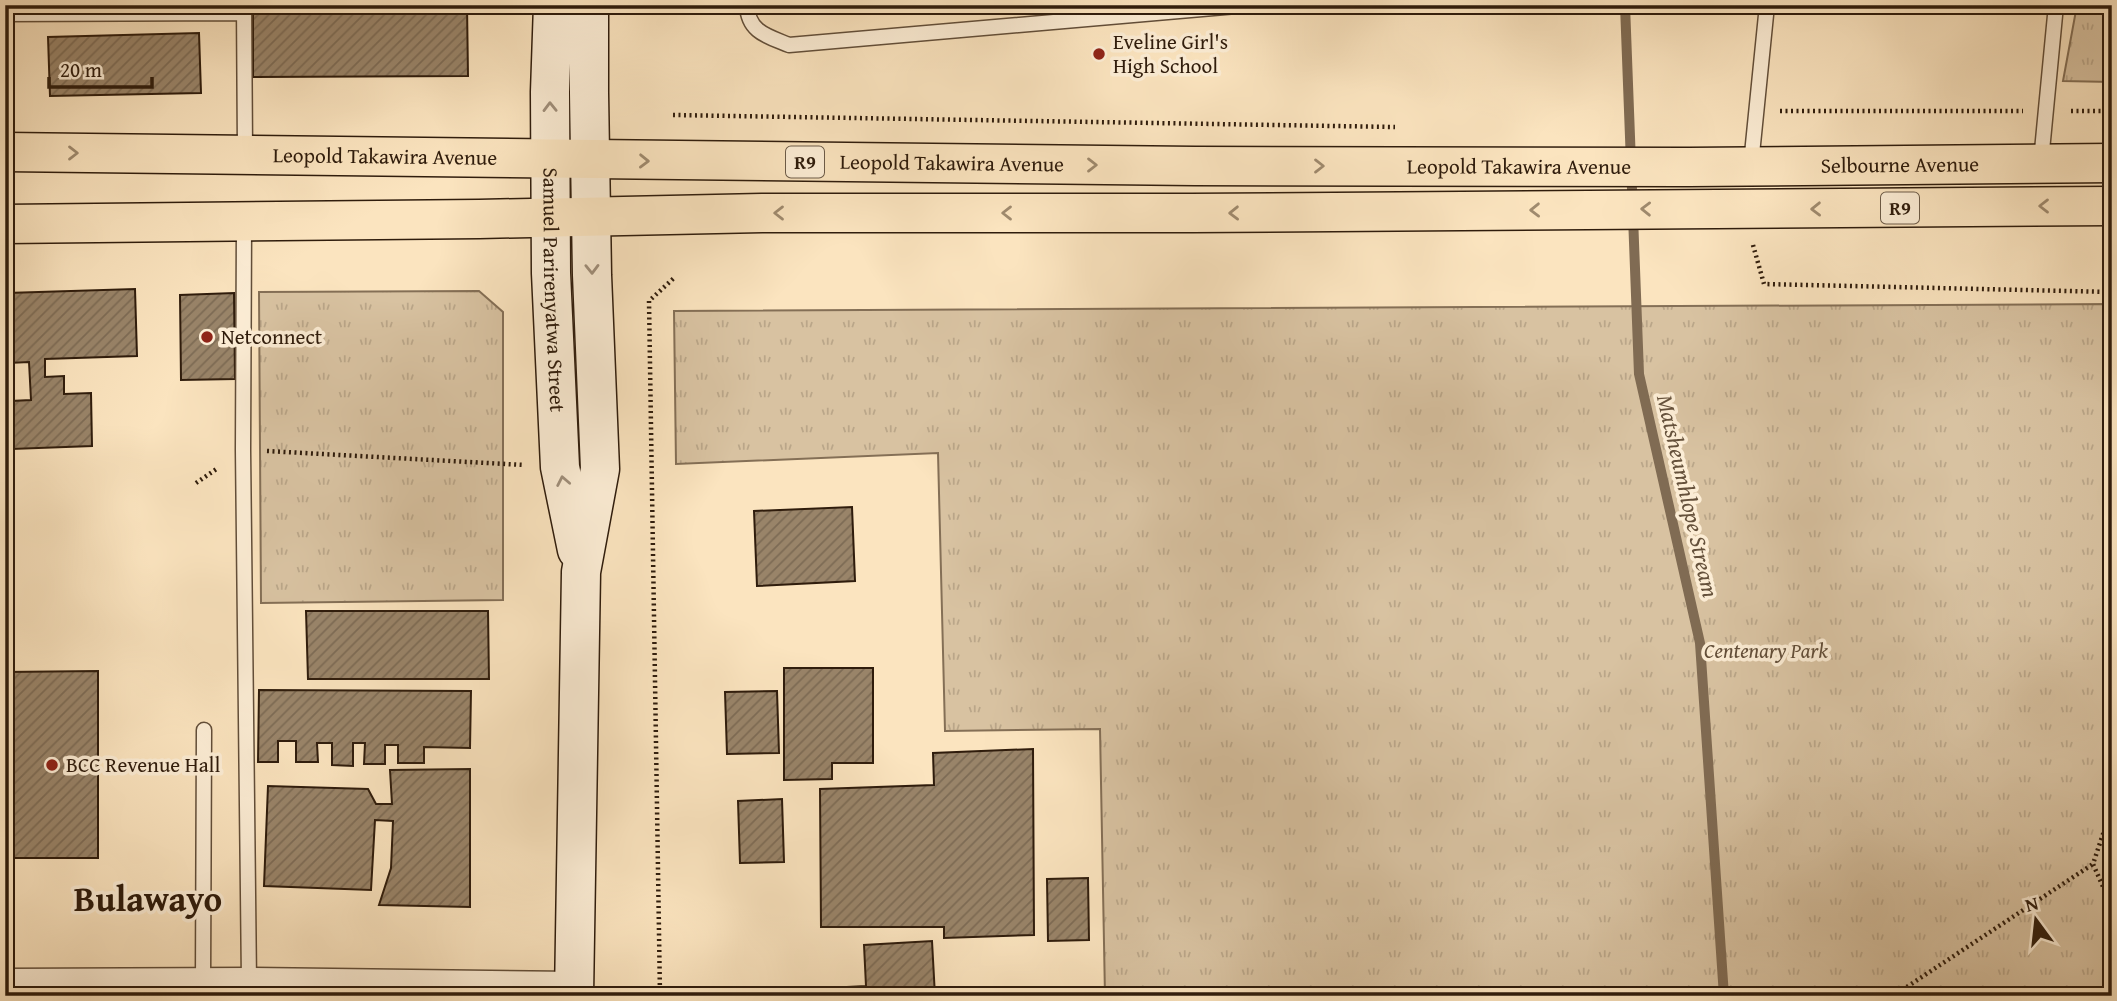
<svg xmlns="http://www.w3.org/2000/svg" width="2117" height="1001" font-family="'Gentium Book Plus',serif">
<defs>
<pattern id="park-tufts" width="24" height="20" patternUnits="userSpaceOnUse" patternTransform="scale(1.75)"><rect width="24" height="20" fill="#d8c2a1"/><path d="M3 7l-1-3M5 7V3M7 7l1-3M15 17l-1-3M17 17v-4M19 17l1-3" fill="none" stroke="#baa689"/></pattern>
<pattern id="building-hatch" width="6" height="6" patternUnits="userSpaceOnUse" patternTransform="scale(1.75)"><rect width="6" height="6" fill="#998469"/><path d="M-1 1l2-2M0 6l6-6M5 7l2-2" fill="none" stroke="#7d6b55"/></pattern>
</defs>
<rect width="100%" height="100%" fill="#fbe4bf"/>
<filter id="stains"><feTurbulence type="fractalNoise" baseFrequency=".00286" numOctaves="4"/><feColorMatrix values="0 0 0 0 .2 0 0 0 0 .09 0 0 0 0 .02 0 0 0 .5 -.17"/></filter>
<radialGradient id="worn" r=".72"><stop offset=".6" stop-color="#630" stop-opacity="0"/><stop offset="1" stop-color="#630" stop-opacity=".3"/></radialGradient>
<!-- park -->
<path fill="url(#park-tufts)" stroke="#846f56" stroke-width="2" d="M2077 5H2112V82L2063 81Z
M479 291 503 312V600L261 603 259 292Z
M2112 304V996H1105L1100 729 945 731 938 453 676 464 674 311Z"/>
<g fill="none" stroke-linecap="round" stroke-linejoin="round">
<!-- stream -->
<path stroke="#806b53" stroke-width="10" d="M1625 5 1639 374 1700 643 1724 996"/>
</g>
<!-- building -->
<path fill="url(#building-hatch)" stroke="#2f1c0c" stroke-width="2" d="M253 5H361V8L401 7V5H467L468 76 253 77Z
M849 5H951V7L849 9Z
M199 33 201 93 50 96 48 37Z
M135 289 137 356 45 359V377L64 376V394L91 393 92 446 12 449 11 401 31 400 29 362 9 363 7 293Z
M234 293 235 379 181 380 180 295Z
M852 507 855 581 757 586 754 511Z
M306 611H488L489 679H308Z
M784 668H873V763H832V779L784 780Z
M98 671V858H5V672Z
M259 690 471 691 470 748 424 747V763H398V745H385V764H364L365 743H353V766L332 765V743H317L318 762H296V741H278V762H258Z
M777 691 779 753 727 754 725 692Z
M1033 749 1034 935 944 938V927H821L820 789 934 785 933 753Z
M470 769V907L379 905 391 868 393 821 375 820 371 890 264 886 268 786 368 789 376 804H392L390 770Z
M782 799 784 862 740 863 738 801Z
M1088 878 1089 940 1048 941 1047 879Z
M932 941 935 996H789V990L866 986 864 945Z"/>
<g fill="none" stroke-linecap="round" stroke-linejoin="round">
<defs>
<path id="lane" d="M244 5 245 152
M747 5C748 32 767 36 789 45L1248 5
M5 14 243 13
M2041 161 2056 5
M1751 164 1767 5
M244 224 243 450 249 982
M203 982 204 730"/>
<path id="street" d="M5 983 249 982 574 986"/>
<g id="secondary">
<path id="s1" d="M553 5 550 92 551 273 560 467 577 550"/>
<path d="M574 996 581 572 600 469 592 275 589 93V5"/>
</g>
<g id="highway">
<path id="s2" d="M5 152 1195 166 1689 167 2112 163"/>
<path d="M5 224 479 219 762 213H1192L2112 206"/>
</g>
</defs>
<!-- lane casing -->
<use href="#lane" stroke="#624e39" stroke-width="17"/>
<!-- street casing -->
<use href="#street" stroke="#624e39" stroke-width="31"/>
<!-- secondary casing -->
<use href="#secondary" stroke="#2f1c0c" stroke-width="41"/>
<!-- highway casing -->
<use href="#highway" stroke="#2f1c0c" stroke-width="41"/>
<!-- path -->
<path stroke="#2f1c0c" stroke-width="4.5" stroke-dasharray="2 3.5" stroke-linecap="butt" d="M1780 111H2023
M2071 111H2112
M673 115 1395 127
M1753 245 1764 284 2112 292
M267 451 524 465
M196 483 218 468
M2112 807 2093 864 2112 907
M660 996 649 301 675 277
M1893 996 2093 864"/>
<!-- lane -->
<use href="#lane" stroke="#fcedd5" stroke-width="14"/>
<!-- street -->
<use href="#street" stroke="#fcedd5" stroke-width="28"/>
<!-- secondary -->
<use href="#secondary" stroke="#fcedd5" stroke-width="38"/>
<!-- highway -->
<use href="#highway" stroke="#fbe4bf" stroke-width="38"/>
</g>
<!-- one-way arrows -->
<defs><path id="oneway-chevron" d="M-2-3.5L2.5 0L-2 3.5" fill="none" stroke-width="1.6" stroke-linecap="round" stroke-linejoin="round" transform="scale(1.75)"/></defs>
<g stroke="#a08f7b">
<use href="#oneway-chevron" transform="translate(550 107) rotate(-91)"/>
<use href="#oneway-chevron" transform="translate(592 269) rotate(89)"/>
<use href="#oneway-chevron" transform="translate(563 481) rotate(-101)"/>
</g>
<g stroke="#9f8a6e">
<use href="#oneway-chevron" transform="translate(73 153)"/>
<use href="#oneway-chevron" transform="translate(644 161) rotate(1)"/>
<use href="#oneway-chevron" transform="translate(1092 165)"/>
<use href="#oneway-chevron" transform="translate(1319 166)"/>
<use href="#oneway-chevron" transform="translate(2044 206) rotate(180)"/>
<use href="#oneway-chevron" transform="translate(1646 209) rotate(-179)"/>
<use href="#oneway-chevron" transform="translate(1816 209) rotate(179)"/>
<use href="#oneway-chevron" transform="translate(1535 210) rotate(179)"/>
<use href="#oneway-chevron" transform="translate(779 213) rotate(180)"/>
<use href="#oneway-chevron" transform="translate(1007 213) rotate(180)"/>
<use href="#oneway-chevron" transform="translate(1234 213) rotate(179)"/>
</g>
<!-- markers -->
<g fill="#8f2418" stroke="#fcedd5" stroke-width="2.5">
<circle cx="1099" cy="54" r="7"/>
<circle cx="207" cy="337" r="7"/>
<circle cx="52" cy="765" r="7"/>
</g>
<g text-anchor="middle" stroke-width="7" stroke-linejoin="round" paint-order="stroke">
<!-- shield labels -->
<g fill="#fcedd5" stroke="#6c5b48" stroke-width="2">
<rect x="786" y="146.5" width="38" height="31" rx="5"/>
<rect x="1881" y="192.5" width="38" height="31" rx="5"/>
</g>
<g font-size="19" font-weight="bold" fill="#2f1c0c">
<text x="805" y="169">R9</text>
<text x="1900" y="215">R9</text>
</g>
<!-- poi labels -->
<g font-size="21" fill="#2f1c0c" stroke="#fcedd5" text-anchor="start">
<text x="1113" y="49">Eveline Girl's<tspan x="1113" dy="24">High School</tspan></text>
<text x="221" y="344">Netconnect</text>
<text x="66" y="772">BCC Revenue Hall</text>
</g>
<!-- street labels -->
<g font-size="21" fill="#2f1c0c" stroke="#fcedd5">
<text dy="7" stroke="none"><textPath href="#s2" startOffset="380">Leopold Takawira Avenue</textPath></text>
<text dy="7" stroke="none"><textPath href="#s2" startOffset="947">Leopold Takawira Avenue</textPath></text>
<text dy="7" stroke="none"><textPath href="#s2" startOffset="1895">Selbourne Avenue</textPath></text>
<text dy="7" stroke="none"><textPath href="#s2" startOffset="1514">Leopold Takawira Avenue</textPath></text>
<text dy="7" stroke="none"><textPath href="#s1" startOffset="285">Samuel Parirenyatwa Street</textPath></text>
</g>
<!-- park labels -->
<g font-size="21" font-style="italic" fill="#624e39" stroke="#fcedd5">
<text x="1766" y="658">Centenary Park</text>
</g>
<!-- water labels -->
<g font-size="23" font-style="italic" fill="#65513b" stroke="#fcedd5">
<text transform="translate(1688 496) rotate(77)" y="8">Matsheumhlope Stream</text>
</g>
<!-- town labels -->
<g font-size="35" font-weight="bold" fill="#2f1c0c" stroke="#fcedd5">
<text x="148" y="911">Bulawayo</text>
</g>
</g>
<!-- margin -->
<rect width="2117" height="1001" fill="none" stroke="#fbe4bf" stroke-width="28"/>
<rect x="7" y="7" width="2103" height="987" fill="none" stroke="#2f1c0c" stroke-width="3.5"/>
<rect x="14" y="14" width="2089" height="973" fill="none" stroke="#2f1c0c" stroke-width="2"/>
<!-- north arrow -->
<g transform="translate(2036 920) rotate(345)" stroke="#fcedd5" stroke-width="5" paint-order="stroke">
<path d="M0-5L12 26L0 18L-12 26Z" fill="#2f1c0c"/>
<text y="-10" font-size="19" font-weight="bold" text-anchor="middle" fill="#2f1c0c">N</text>
</g>
<!-- scale -->
<path d="M49 77v10h103v-10" fill="none" stroke="#2f1c0c" stroke-width="3.5"/>
<text x="60" y="77" font-size="21" fill="#2f1c0c" stroke="#fcedd5" stroke-width="5" paint-order="stroke">20 m</text>
<rect width="100%" height="100%" filter="url(#stains)"/>
<rect width="100%" height="100%" fill="url(#worn)"/>
</svg>
